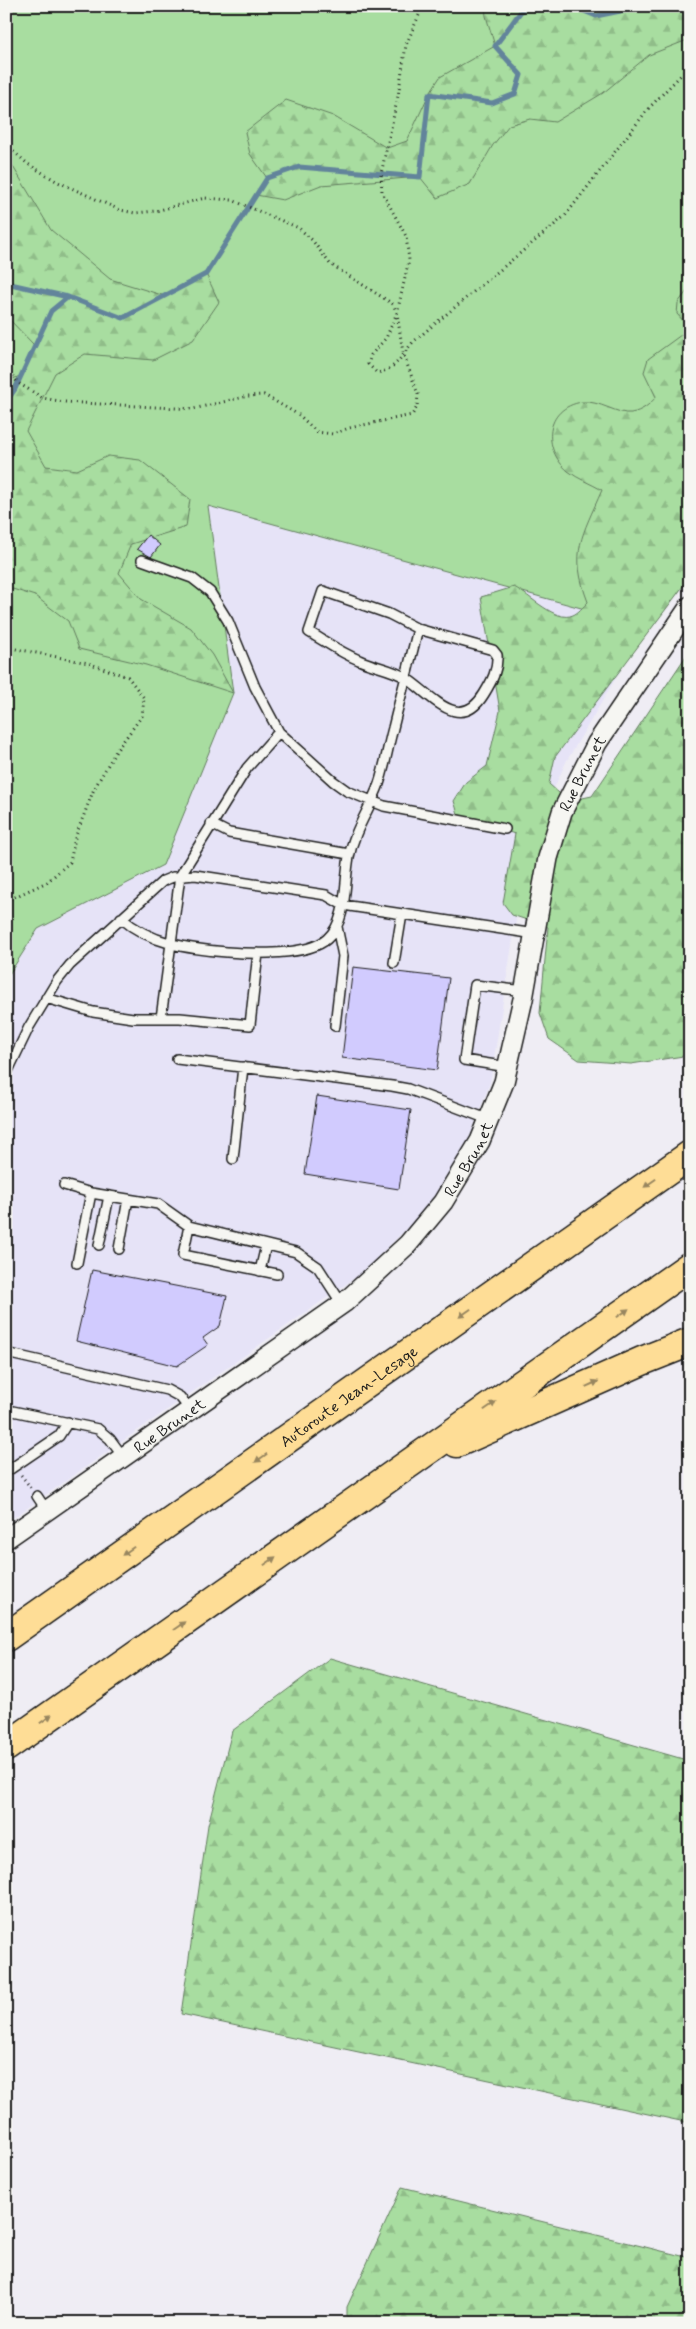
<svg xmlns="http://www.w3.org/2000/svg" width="696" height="2329" font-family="Mynerve,sans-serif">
<defs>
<pattern id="forest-firs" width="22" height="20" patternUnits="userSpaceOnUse" patternTransform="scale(1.25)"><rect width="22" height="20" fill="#a8dda0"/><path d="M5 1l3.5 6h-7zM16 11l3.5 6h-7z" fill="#90bd89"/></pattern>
</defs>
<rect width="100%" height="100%" fill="#efedf4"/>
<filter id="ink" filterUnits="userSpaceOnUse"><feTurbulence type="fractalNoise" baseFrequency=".02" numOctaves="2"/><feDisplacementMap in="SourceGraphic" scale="10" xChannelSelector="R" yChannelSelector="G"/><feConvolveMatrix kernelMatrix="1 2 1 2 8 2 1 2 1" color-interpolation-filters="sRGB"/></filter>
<g filter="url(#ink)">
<!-- built -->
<path fill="#e6e3f7" d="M208 506 647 626 566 762 528 845 490 1083 464 1152 420 1216 359 1275 6 1523V979L38 929 163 865 233 693Z"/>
<!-- grass -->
<path fill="#a8dda0" stroke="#627c5e" d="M6 6H690V579L647 626 208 506 233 693 163 865 38 929 6 979Z"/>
<!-- forest -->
<path fill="url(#forest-firs)" stroke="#627c5e" d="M485 6H690V39L649 55 603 93 555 122 530 119 509 125 493 145 470 184 437 198 420 177 321 185 283 200 256 195 267 178 250 154 245 132 286 100 333 116 387 148 407 141 429 94 440 77 495 46 486 16Z
M6 161 12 165 51 230 110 279 165 296 206 274 219 302 193 340 153 360 85 354 55 373 26 431 46 466 77 470 108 456 140 460 190 499 186 527 131 544 119 573 141 599 191 628 212 655 233 693 146 665 79 649 68 621 35 596 6 587V382L22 375 35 346 6 316Z
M690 287V577L555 757 549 784 568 801 592 796 690 650V1055L631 1064 579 1060 549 1039 540 1013 548 927 512 915 503 903 515 834 459 817 454 801 466 782 487 766 500 711 481 597 514 587C530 595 556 623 573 615 578 613 584 606 588 602 569 552 582 536 602 490 592 484 578 479 568 471 542 449 544 408 582 402 599 400 618 415 631 413 642 411 649 405 656 397L644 372 648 359 685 332 686 324 677 314 678 303Z
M330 1658 690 1761V2123L181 2014 208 1825 232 1731Z
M402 2187 690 2258V2323H347V2307Z"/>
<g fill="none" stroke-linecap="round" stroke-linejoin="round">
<!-- stream -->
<path stroke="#62849b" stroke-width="5" d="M572 6 596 16 645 6
M6 283 68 297
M6 402 15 389 51 311 68 297 123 318 206 274 267 178 299 167 420 177 429 94 492 103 515 94 521 75 495 46 525 6"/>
</g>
<!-- building -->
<path fill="#d1cbfe" stroke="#1c1c1c" d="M148 535 160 545 151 557 137 549Z
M353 967 449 978 437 1070 342 1058Z
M317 1096 411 1110 399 1189 305 1174Z
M92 1270 227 1296 220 1326 203 1338 208 1345 177 1366 76 1341Z"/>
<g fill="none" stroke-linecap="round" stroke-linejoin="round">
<defs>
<path id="service" d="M142 560 192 578 210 592 228 621 255 687 279 732 333 781 347 791 384 806 505 829
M323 591 389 614 418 629 493 650 497 655C498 670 492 681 484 694 459 735 430 693 406 678 392 669 374 667 359 660 341 653 326 642 309 632Z
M211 824 229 833 349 854
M121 918C151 944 189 949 227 952 251 954 308 956 327 939 348 921 344 882 349 857 354 830 370 809 379 784 385 766 388 746 393 728 401 695 410 662 418 629
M394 963 402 914
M46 998 93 1012 133 1018H180L250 1025 258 953
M161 1018 180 876 247 768 279 732
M335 1026 343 956 337 927
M177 1059 392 1086 408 1089 490 1120
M508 1067 464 1060 475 985 525 991
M6 1075 29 1027 57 981 70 965 163 881 173 877 195 875 326 895 343 905 535 934
M233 1159 243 1067
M64 1185 91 1193 158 1204 189 1226 296 1252 318 1267 342 1304
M189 1226 183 1255 277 1274
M99 1245 109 1196
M119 1249 128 1199
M77 1263 91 1193
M260 1271 266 1245
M6 1353 167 1390 180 1397 191 1411
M8 1410 98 1429 110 1439 124 1458
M6 1472 59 1436 68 1422
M37 1496 47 1511"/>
<g id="minor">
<path id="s1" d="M6 1539 345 1302 408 1244 443 1202 480 1141 504 1082 523 999 548 858 562 812 597 743 690 606"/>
</g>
<g id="motorway">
<path d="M457 1443 642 1361 690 1342"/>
<path id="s2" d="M6 1637 690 1155"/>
<path d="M6 1747 690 1266"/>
</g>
</defs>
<!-- service casing -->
<use href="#service" stroke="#1c1c1c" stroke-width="12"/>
<!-- minor casing -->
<use href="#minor" stroke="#1c1c1c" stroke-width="22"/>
<!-- motorway casing -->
<use href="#motorway" stroke="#1c1c1c" stroke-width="31"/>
<!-- path -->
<path stroke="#1c1c1c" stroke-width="3" stroke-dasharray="1 4" stroke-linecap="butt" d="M423 6 406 45 398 96 381 174 382 192 406 236 409 260 397 313 386 338 371 355 368 364 377 373C397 369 401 356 413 342L565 216 649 108 683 73 690 70
M6 145 28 164 58 182 120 210 135 213 156 211 205 198 232 200 299 228 312 240 330 264 393 304 397 313 403 353 418 394 417 407 412 415 349 428 333 434 317 432 299 415 264 395 248 396 193 409 64 402 43 398 18 383 6 367
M6 647 88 663 128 677 144 698 142 716 116 751 94 789 75 838 70 862 47 882 6 901
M21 1475 31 1488"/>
<!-- service -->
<use href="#service" stroke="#f6f6f2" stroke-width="9"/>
<!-- minor -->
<use href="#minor" stroke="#f6f6f2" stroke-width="19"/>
<!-- motorway -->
<use href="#motorway" stroke="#fedd96" stroke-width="28"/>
</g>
<!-- one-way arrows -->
<defs><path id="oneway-solid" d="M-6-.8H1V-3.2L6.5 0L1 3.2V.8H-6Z" transform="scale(1.25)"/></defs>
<g fill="#98865f">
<use href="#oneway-solid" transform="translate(650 1183) rotate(145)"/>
<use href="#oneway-solid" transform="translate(465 1313) rotate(145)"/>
<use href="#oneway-solid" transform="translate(623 1313) rotate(-35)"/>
<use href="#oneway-solid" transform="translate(592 1384) rotate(-24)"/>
<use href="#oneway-solid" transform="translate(490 1406) rotate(-35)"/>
<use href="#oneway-solid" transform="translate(261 1458) rotate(145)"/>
<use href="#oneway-solid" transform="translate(128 1551) rotate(145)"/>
<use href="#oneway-solid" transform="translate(270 1561) rotate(-35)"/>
<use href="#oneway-solid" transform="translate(179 1626) rotate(-35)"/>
<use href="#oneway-solid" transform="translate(46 1719) rotate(-35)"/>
</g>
</g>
<g text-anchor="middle" stroke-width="4" stroke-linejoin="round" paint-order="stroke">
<!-- street labels -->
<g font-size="16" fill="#1c1c1c" stroke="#f6f6f2">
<text dy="6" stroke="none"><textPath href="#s1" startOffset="1009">Rue Brunet</textPath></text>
<text dy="6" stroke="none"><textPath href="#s1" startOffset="604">Rue Brunet</textPath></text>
<text dy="6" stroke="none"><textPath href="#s2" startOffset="419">Autoroute Jean-Lesage</textPath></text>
<text dy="6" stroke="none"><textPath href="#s1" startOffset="199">Rue Brunet</textPath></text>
</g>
</g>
<!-- margin -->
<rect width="696" height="2329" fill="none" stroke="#f6f6f2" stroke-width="25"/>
<rect x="12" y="12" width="671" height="2304" fill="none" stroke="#1c1c1c" stroke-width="2" filter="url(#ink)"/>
</svg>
